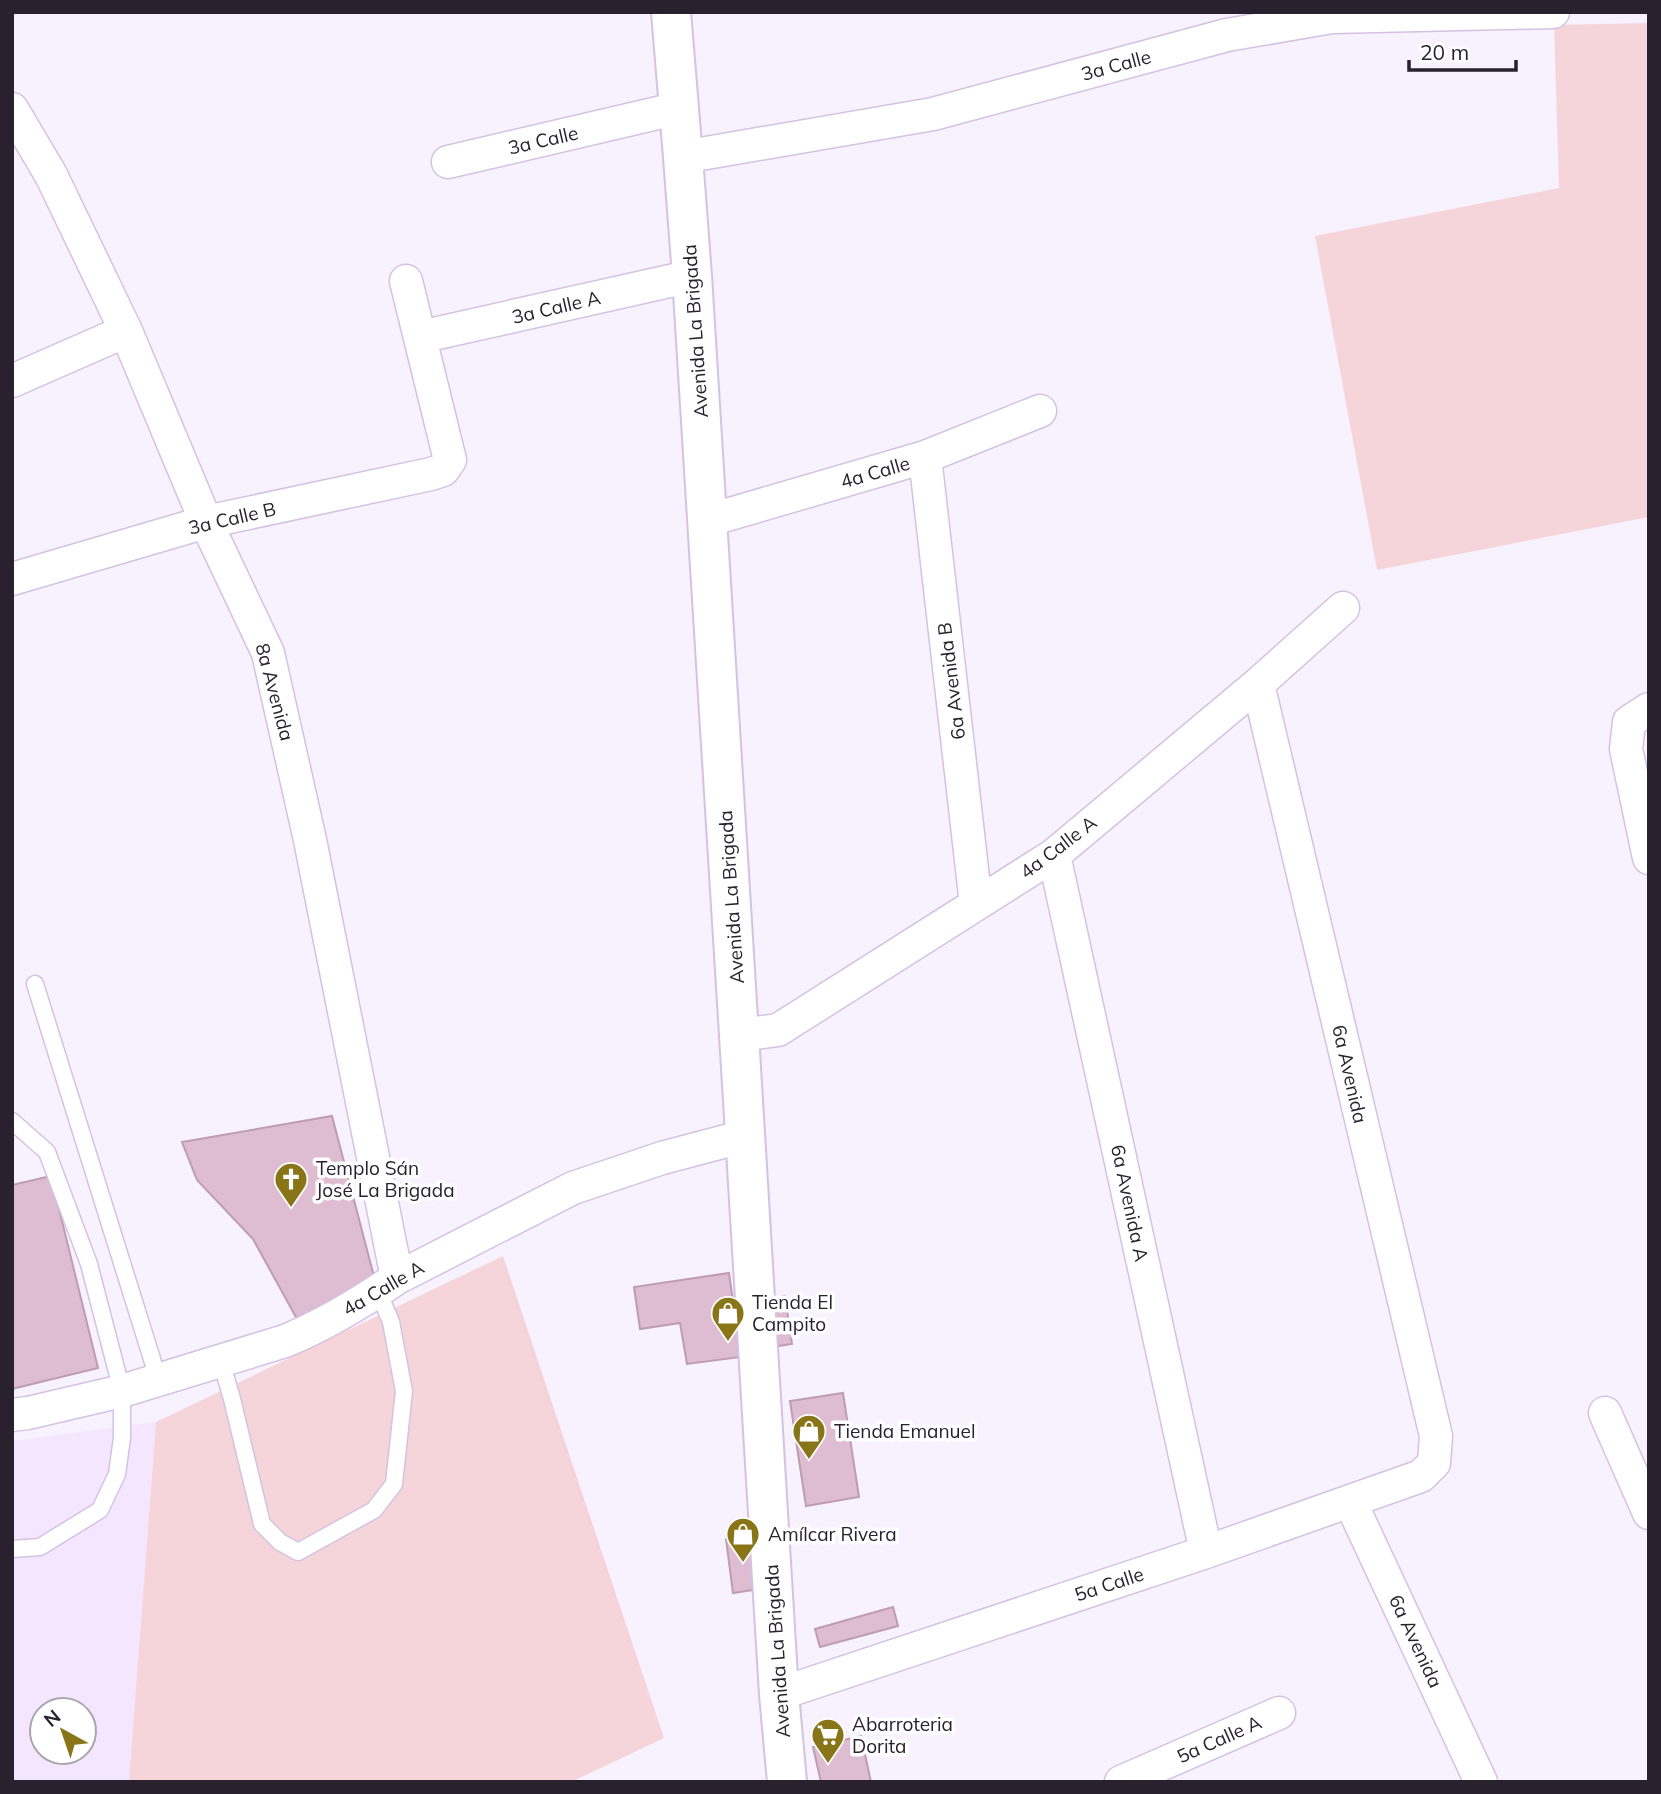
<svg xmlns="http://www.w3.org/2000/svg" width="1661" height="1794" font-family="Mulish,sans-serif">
<rect width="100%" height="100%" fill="#f8f1fe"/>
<!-- built -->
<path fill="#f4e6fe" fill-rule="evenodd" d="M156 1422 129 1782H12V1441ZM42 1710H84V1752H42Z"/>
<!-- green -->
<path fill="#f6d5da" d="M1649 23V517L1377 570 1315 236 1559 188 1554 25Z
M503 1256 664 1738 571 1782H129L156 1422Z"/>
<!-- building -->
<path fill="#debcd1" stroke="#be9db2" stroke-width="2" d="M332 1116 377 1288 303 1330 253 1239 197 1180 182 1142Z
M51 1176 98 1368 12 1389V1185Z
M729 1273 741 1357 687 1364 680 1323 640 1329 634 1287Z
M785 1296 792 1344 778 1346 771 1299Z
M843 1393 859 1497 806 1506 790 1401Z
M753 1535 760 1589 733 1593 726 1539Z
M893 1607 898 1626 820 1647 815 1629Z
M861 1736 871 1782H821L813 1747Z"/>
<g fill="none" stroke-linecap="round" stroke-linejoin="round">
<defs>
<path id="lane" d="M35 984 152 1359 158 1381
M12 1121 47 1152 89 1264 122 1391V1438L117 1474 100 1510 40 1547 12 1549
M221 1361 232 1399 262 1524 280 1542 298 1552 374 1510 394 1484 404 1391 391 1322 378 1291"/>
<path id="street" d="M12 109 51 175 126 331 206 522 268 653 310 840 397 1278
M683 157 933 114 1227 35 1332 17 1553 12
M448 162 679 108
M420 337 692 276
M12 381 126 331
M925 457 976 904
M706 521 925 457 1040 411
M12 579 206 522 431 474 443 470 450 460 406 281
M1649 709 1629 722 1626 749 1649 858
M1054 855 1206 1552
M739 1035 778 1030 1054 855 1258 684 1343 608
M1605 1413 1649 1513
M12 1415 28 1413 122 1391 285 1341C324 1325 362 1302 397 1278L573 1188 662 1158 745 1136
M1350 1501 1481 1782
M779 1694 1206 1552 1421 1476 1434 1463 1436 1436 1258 684
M1121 1782 1279 1713"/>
<path id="secondary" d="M671 12 683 157 692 276 739 1035 779 1694 787 1782"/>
</defs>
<!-- lane casing -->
<use href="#lane" stroke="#d4c2e2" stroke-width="19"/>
<!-- street casing -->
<use href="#street" stroke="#d4c2e2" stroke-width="35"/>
<!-- secondary casing -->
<use href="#secondary" stroke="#d4c2e2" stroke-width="42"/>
<!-- lane -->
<use href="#lane" stroke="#fff" stroke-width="16"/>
<!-- street -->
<use href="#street" stroke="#fff" stroke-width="32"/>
<!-- secondary -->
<use href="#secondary" stroke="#fff" stroke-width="38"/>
</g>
<!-- icons -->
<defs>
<symbol id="church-pin" viewBox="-11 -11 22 30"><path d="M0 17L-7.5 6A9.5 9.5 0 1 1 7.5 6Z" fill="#887518" stroke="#fff"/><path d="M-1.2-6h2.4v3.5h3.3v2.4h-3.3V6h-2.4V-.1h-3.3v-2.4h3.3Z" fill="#fff"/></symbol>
<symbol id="shop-pin" viewBox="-11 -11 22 30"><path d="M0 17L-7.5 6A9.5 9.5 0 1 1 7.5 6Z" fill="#887518" stroke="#fff"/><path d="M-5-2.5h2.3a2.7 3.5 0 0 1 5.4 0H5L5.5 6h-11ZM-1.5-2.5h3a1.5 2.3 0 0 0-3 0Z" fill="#fff"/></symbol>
<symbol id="supermarket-pin" viewBox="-11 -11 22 30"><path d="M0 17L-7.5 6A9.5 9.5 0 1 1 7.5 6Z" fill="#887518" stroke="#fff"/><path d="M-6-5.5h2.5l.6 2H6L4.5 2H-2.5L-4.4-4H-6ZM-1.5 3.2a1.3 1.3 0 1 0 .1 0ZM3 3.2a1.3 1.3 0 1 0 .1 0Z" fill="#fff"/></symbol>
</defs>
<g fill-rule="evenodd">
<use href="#church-pin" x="272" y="1160" width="38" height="52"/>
<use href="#shop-pin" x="709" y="1294" width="38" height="52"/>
<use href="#shop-pin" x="790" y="1412" width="38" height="52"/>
<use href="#shop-pin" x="724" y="1515" width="38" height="52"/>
<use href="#supermarket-pin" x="809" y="1716" width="38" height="52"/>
</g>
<g text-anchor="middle" stroke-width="7" stroke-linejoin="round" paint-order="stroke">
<!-- street labels -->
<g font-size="19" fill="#29222e" stroke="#fff">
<text transform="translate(1116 65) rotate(-15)" y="7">3a Calle</text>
<text transform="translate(543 140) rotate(-13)" y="7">3a Calle</text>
<text transform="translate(556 307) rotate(-13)" y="7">3a Calle A</text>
<text transform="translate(695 331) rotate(-94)" y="7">Avenida La Brigada</text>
<text transform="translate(875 472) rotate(-16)" y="7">4a Calle</text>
<text transform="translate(232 518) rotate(-13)" y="7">3a Calle B</text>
<text transform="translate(951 681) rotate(-97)" y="7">6a Avenida B</text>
<text transform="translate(275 692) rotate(75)" y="7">8a Avenida</text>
<text transform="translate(1058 847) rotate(-37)" y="7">4a Calle A</text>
<text transform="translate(731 897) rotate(-94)" y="7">Avenida La Brigada</text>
<text transform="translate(1350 1074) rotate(77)" y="7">6a Avenida</text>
<text transform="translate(1130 1203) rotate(78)" y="7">6a Avenida A</text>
<text transform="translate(383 1288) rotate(-30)" y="7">4a Calle A</text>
<text transform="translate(1109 1584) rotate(-18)" y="7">5a Calle</text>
<text transform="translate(1416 1641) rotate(65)" y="7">6a Avenida</text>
<text transform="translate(777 1651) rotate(-94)" y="7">Avenida La Brigada</text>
<text transform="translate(1219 1739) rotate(-24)" y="7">5a Calle A</text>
</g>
<!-- poi labels -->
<g font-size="19" fill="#29222e" stroke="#fff" text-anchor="start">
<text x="316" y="1175">Templo Sán<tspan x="316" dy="22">José La Brigada</tspan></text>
<text x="752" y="1309">Tienda El<tspan x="752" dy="22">Campito</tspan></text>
<text x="834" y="1438">Tienda Emanuel</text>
<text x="768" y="1541">Amílcar Rivera</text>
<text x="852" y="1731">Abarroteria<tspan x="852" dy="22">Dorita</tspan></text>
</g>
</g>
<!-- border -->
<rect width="1661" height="1794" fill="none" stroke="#29222e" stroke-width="28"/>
<!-- north arrow -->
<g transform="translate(63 1731) rotate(320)"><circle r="33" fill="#ffffff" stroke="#a9a7ab" stroke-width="2"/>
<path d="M0-5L12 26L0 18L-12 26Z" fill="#887518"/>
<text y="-10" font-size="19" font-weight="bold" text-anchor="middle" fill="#29222e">N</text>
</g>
<!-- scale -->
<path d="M1409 60v10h107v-10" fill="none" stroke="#29222e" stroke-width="3.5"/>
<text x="1420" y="60" font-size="21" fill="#29222e" stroke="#ffffff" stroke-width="5" paint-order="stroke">20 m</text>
</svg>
